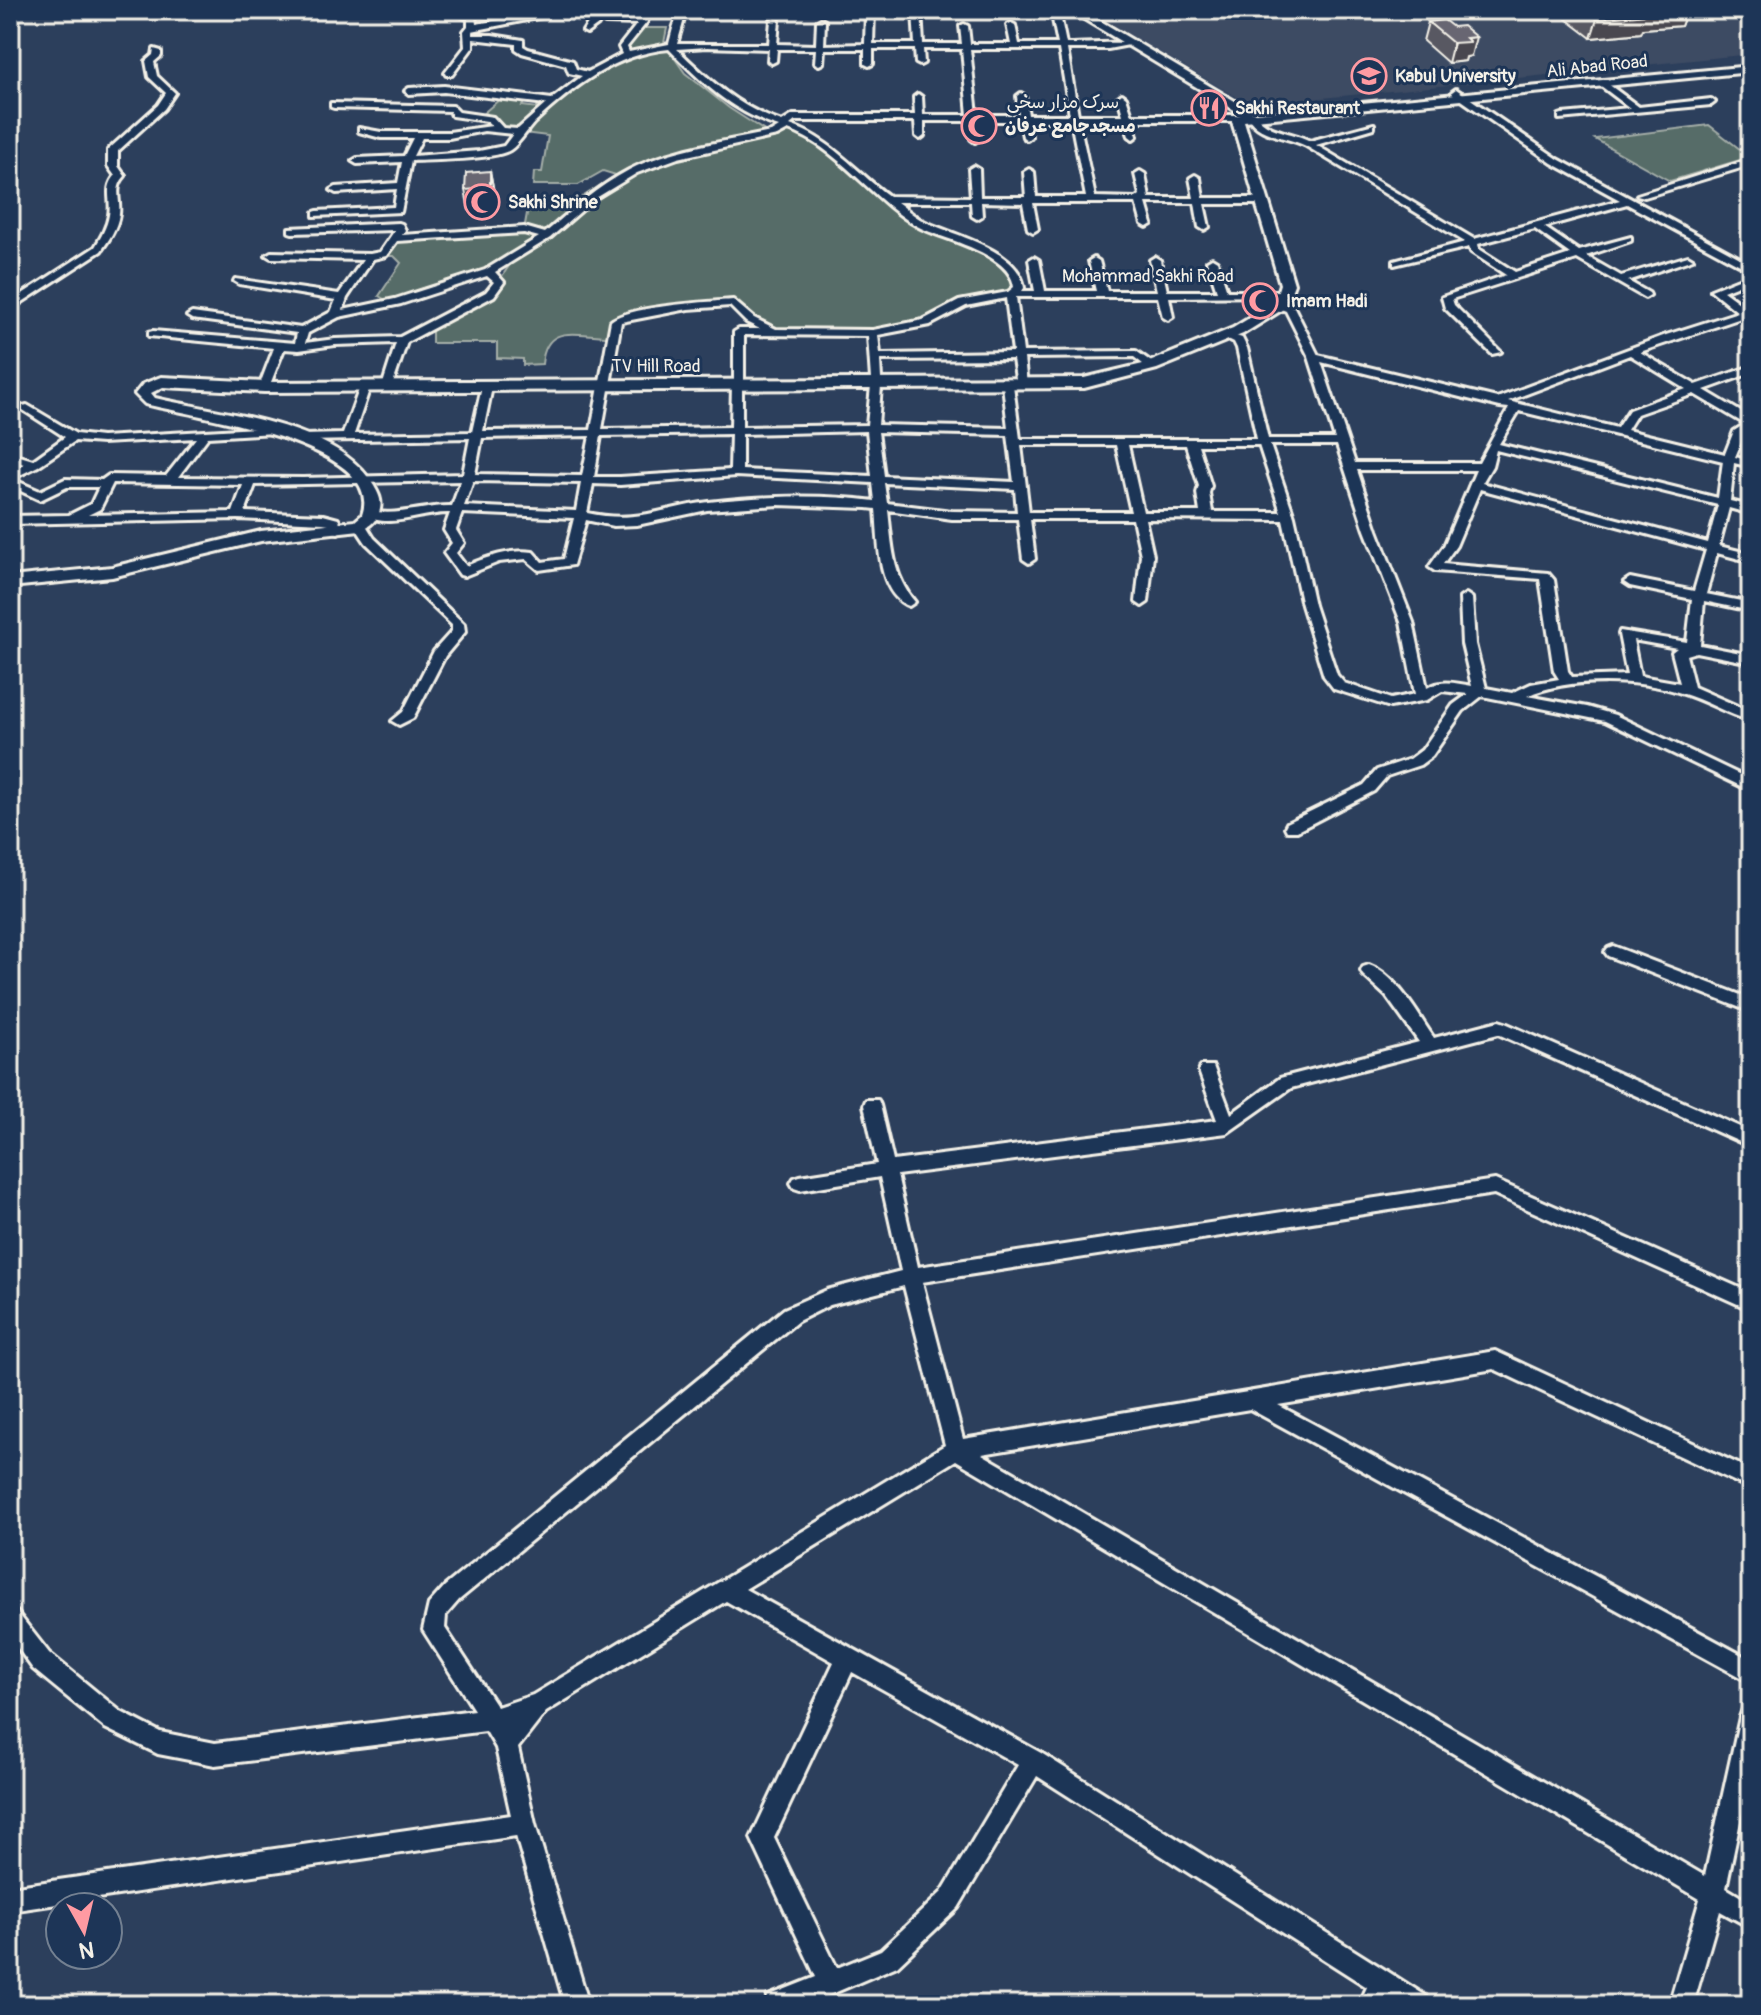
<svg xmlns="http://www.w3.org/2000/svg" width="1761" height="2015" font-family="Pangolin,'Playpen Sans Arabic',sans-serif">
<rect width="100%" height="100%" fill="#2c3f5c"/>
<filter id="ink" filterUnits="userSpaceOnUse"><feTurbulence type="fractalNoise" baseFrequency=".0125" numOctaves="2"/><feDisplacementMap in="SourceGraphic" scale="16" xChannelSelector="R" yChannelSelector="G"/><feConvolveMatrix kernelMatrix="1 2 1 2 8 2 1 2 1" color-interpolation-filters="sRGB"/></filter>
<g filter="url(#ink)">
<!-- built -->
<path fill="#3e4b63" d="M1088 10H1751V54L1312 99 1245 102Z"/>
<!-- green -->
<path fill="#566c68" stroke="#a5aea8" stroke-width="2" d="M636 28H667L664 43 685 73 729 108 774 137 786 127 797 130 845 161 921 224 961 238 1005 264 1018 279 1011 294 963 303 926 323 888 329 798 333 766 329 733 303 688 306 620 318 611 336C577 336 546 322 542 364L523 365V359L497 358V343H432V328L487 298 509 266 497 261 470 279 392 304 379 296 401 263 394 256H380L396 238 524 230 528 208 570 205 616 175 603 171 578 185H533L534 172H542L548 136 499 130 487 118 480 116 500 99 525 101 522 106 546 109 613 60 631 55 626 49Z
M1709 125 1750 157 1670 181 1595 139Z"/>
<g fill="none" stroke-linecap="round" stroke-linejoin="round">
<defs>
<path id="street" d="M54 10H135L92 15Z
M445 10H457L475 16 476 24 552 11 596 16 590 10H598L607 19 640 20 642 10H650L647 22 627 47 629 52 669 44C674 27 674 10 696 10L684 19 677 44H769L771 20 775 18 779 20 777 44 816 45 817 21 821 19 825 21 824 45 865 44 866 10H874L873 44H915L913 10H921L923 44H962L960 26 964 24 968 26 970 44H1011L1007 25 1011 23 1015 25 1019 44H1058L1051 10H1059L1066 44C1080 44 1126 41 1134 44L1108 49H1067L1078 115H1123L1118 97 1122 94 1126 97 1132 115H1237L1241 118 1237 121H1133L1137 136 1133 139 1129 136 1124 121H1079L1095 197 1136 198 1140 195 1135 174 1140 171 1145 174 1149 198H1194L1190 178 1195 175 1200 178 1203 198H1262L1267 201 1262 204H1204L1209 227 1204 230 1199 227 1195 203H1146L1152 224 1147 227 1142 224 1136 203H1033L1038 229 1033 232 1028 229 1023 203 981 202 982 216 977 219 972 216 971 202H897C907 209 917 219 928 223 957 236 1020 251 1024 288L1022 291H1035L1029 260 1034 257 1039 260 1045 291H1096L1089 261 1094 258 1099 261 1107 291H1157L1150 260 1155 257 1160 260 1167 291H1217L1207 261 1212 258 1217 261 1227 291H1285L1290 294 1289 296 1169 297 1173 317 1168 320 1163 317 1158 297H1016L1023 352 1136 351 1157 366 1148 368 1134 357 1024 358 1027 385 1022 388 1017 385 1013 359 880 360 881 379 876 382 871 379 868 336 744 335V380L739 383 742 386V427L867 425 871 386 876 383 881 386 878 425 1008 428 1003 385 1008 382 1013 385 1020 439H1257L1237 348 1234 342 1222 336 1227 333 1242 338 1247 348 1268 439H1335L1309 357 1286 311 1276 307V303L1294 307 1318 355 1497 398 1666 335 1738 312 1711 290 1751 274V280L1723 291 1750 311V315L1640 352 1696 385 1751 366V373L1704 390 1751 418V430L1745 433 1735 457 1751 461V467L1734 463 1730 501 1751 506V514L1729 508 1719 546 1751 554V562L1717 553 1706 594 1751 603V611L1704 601 1700 645 1751 655V663L1696 652 1686 655 1694 687 1751 712V721C1727 714 1705 700 1681 693 1640 679 1567 677 1527 696L1587 707 1615 715 1751 780V791L1605 721 1482 696 1463 711 1432 756 1420 765 1387 776 1374 791 1297 831H1287L1285 827 1287 823 1364 785 1377 770 1410 759 1422 750 1453 705 1468 694 1442 691 1427 700 1390 707 1334 689 1324 676 1302 605 1283 520 1145 519 1153 555 1148 602 1142 606 1136 602 1141 555 1133 519H1030L1035 559 1029 563 1023 559 1018 519H952L888 510C892 545 892 575 915 602L909 606C876 593 879 538 876 509L867 508 778 505 707 510 637 525 614 526 586 520 573 565 539 570 526 559 499 562 464 576 460 575 444 553 452 543 444 530 450 513C423 512 388 530 365 515L371 511C398 517 425 505 452 506L461 481 255 485 245 512 323 515 338 519 344 529 338 533 334 532 329 524 323 523 238 519 10 524V516L69 515 91 504 99 487H67L40 500 10 486V471L24 464 10 460V453L33 460 65 437 23 410V406L27 405 76 434 102 437 275 427 281 430 275 433 208 437 178 477 303 478 463 474 470 438 303 441 297 438 303 435 343 434 360 387 365 384 370 387 354 434 472 432 482 387 487 384 492 387 483 431 591 430 611 321C629 306 707 302 733 300L754 318 776 329 873 330 923 320 959 301 1008 292 1014 287C1010 252 943 240 917 226 873 201 836 145 788 130L777 136 678 158 637 173 596 198 550 238 495 272 504 282 494 296 407 342 391 389 382 387 396 343 335 345 299 350 284 349 269 387 264 390 259 387 274 348 149 336V332L153 331 295 343 297 333 192 319 187 316 192 313 301 328 331 312 336 300 239 284 234 281 235 279 339 294 363 260 271 258 266 255 271 252 370 254 380 252 395 230 292 233 289 232V228L399 223 402 224 405 230 402 235 524 227 545 233C572 210 597 187 629 170 671 148 725 142 771 132L779 127C733 112 703 84 669 49 615 54 573 87 535 122 527 130 519 144 510 150 494 160 432 160 411 161L401 212 314 216V212L317 211 394 207 397 189 336 193 331 190 336 187 398 183 402 162 357 164 352 161 357 158 404 156 413 138H381L359 132V128L381 132H449L492 126 487 121 452 116 450 111 334 108 331 107V103L453 106 459 112 493 117 503 128 518 129 546 104 444 92 409 94 405 91 409 88 444 86 552 99 582 76 569 73 566 65 522 53 516 49V44L473 39V47L452 75H446L445 73 465 47 464 31 468 26V19ZM552 15 590 20 583 31 587 33 598 25V19L605 23 637 24 619 47 622 54 588 72 576 69 573 61 528 49 523 46V40L492 35H473L472 31ZM707 47 769 49 768 61 772 63 776 61 777 49H816L815 63 819 65 823 63 824 49H865V64L869 66 873 64V49H915L916 63 920 65 924 63 923 49H962L968 115H923L922 97 918 94 914 97 915 115H793L782 122C739 108 709 80 677 49ZM970 49H1059L1070 115H1028L1025 96 1021 93 1017 96 1019 115H977ZM795 121H915L916 136 920 139 924 136V121H969L971 139 975 142 979 139 978 121H1020L1023 137 1027 140 1031 137 1029 121H1071L1086 197H1036L1034 172 1029 169 1024 172 1026 197H980L979 169 974 166 969 169 971 197 889 196C856 172 830 138 790 125ZM484 131 513 134 504 146 479 151 413 156 422 138H449ZM524 233 539 237 485 270 395 299 343 310 347 298 373 259 386 256 397 241ZM487 276 494 282 486 292 400 337 335 339 305 343 308 333 339 317 401 304ZM1006 298 1013 352 880 354 878 335 930 325 966 306ZM730 306 746 322 760 329H739L734 332V380L737 383 732 386 731 427 602 429 621 322 688 309ZM1630 355 1686 389 1629 410 1617 428 1508 401ZM1321 362 1500 407 1509 408 1479 463H1355ZM1694 394 1745 424 1734 431 1725 454 1627 430 1637 414ZM1519 411 1723 461 1718 498 1499 444ZM867 431 872 476 742 470V434ZM878 432 1008 435 1014 482 884 476ZM731 434 730 470 620 477H594L601 436ZM590 436 582 476 475 474 482 438ZM196 438 166 476 109 475 102 480 65 479 40 491 12 479 38 466 75 441 102 443ZM1021 445H1116L1131 512H1029ZM1128 445H1186L1199 486 1197 493 1200 512H1143ZM1198 445H1259L1281 512H1212L1209 493 1211 486ZM1270 445H1337L1365 530 1401 622 1415 694 1391 699 1344 683 1337 675 1314 605 1294 516ZM1496 450 1718 505 1708 543 1482 483 1492 466ZM1357 470H1476L1444 546 1429 567 1435 571 1540 579 1554 671 1559 679 1531 684 1512 693 1486 688 1475 644 1472 598 1466 594 1460 598 1462 644 1472 686C1455 683 1442 679 1427 688L1413 622 1377 530ZM736 476 873 483 875 501C821 494 762 496 709 502 660 508 639 524 587 513L593 484 620 485ZM473 481 581 483 576 511 464 506ZM113 483 243 485 233 512 88 515 100 509ZM884 483 1015 489 1017 512 952 511 887 503ZM1480 489 1706 550 1694 591 1630 578 1624 582 1630 586 1692 599 1687 642 1620 631 1619 634 1627 675 1572 677 1568 671 1554 580 1548 573 1443 564 1456 546ZM462 513 574 518 564 559 542 562 533 552C510 549 487 557 466 566L456 553 464 543 456 530ZM1633 640 1677 648 1672 652 1680 683 1640 676Z
M154 49 161 51V56L154 62 157 76 175 93 164 109 118 151V166L125 176C113 189 121 199 119 214 117 228 109 240 101 251L10 310V302L95 247C101 237 107 227 109 215 112 200 104 189 115 176L108 166V150L158 105 166 93 149 77 146 61 153 55Z
M1604 81 1639 107 1711 99 1715 102 1711 105 1559 119V115L1562 114 1630 108 1601 86V82Z
M1456 89 1558 159 1751 264V271L1627 204 1544 227 1579 251 1631 237V241L1586 256 1621 276 1688 256 1693 259 1628 281 1649 293 1650 295 1645 298 1577 259 1452 299 1454 305 1501 352 1492 354 1445 308 1442 297 1506 275 1471 252 1469 247 1394 265V261L1465 242 1306 146C1288 136 1257 137 1247 115L1254 113C1267 133 1292 131 1310 141L1374 124V128L1316 145 1474 239 1620 200 1552 163 1453 94 1452 92ZM1535 229 1570 254 1515 272 1479 249 1478 244Z
M1751 159V165L1645 197 1637 195Z
M360 521 364 522 374 538 464 624 465 632 445 656 413 718 399 725 392 721 403 712 434 651 452 631V625L366 543 354 525Z
M1613 946 1751 999V1012L1608 956 1605 952 1608 948Z
M1369 965C1397 975 1417 1014 1434 1038L1499 1021 1505 1023 1751 1132V1147L1498 1034 1291 1088 1227 1133 897 1175 918 1267 1495 1180 1751 1293V1310L1494 1194 922 1282 963 1439 1495 1351 1751 1470V1489L1494 1369 1278 1405 1751 1660V1683L1250 1409 982 1454 1705 1876 1740 1717 1743 1709 1751 1706V1769L1726 1888 1751 1903V1928L1720 1911 1693 2005H1669L1700 1899 956 1460 745 1589 1041 1753 1390 1973 1426 1996 1429 2005H1395L1386 1999 1383 2005H1359L1367 1987 1037 1776 958 1908 897 1966 806 2005H765L768 1996 816 1977 751 1838 834 1662 726 1601 546 1712 518 1748 535 1824 589 2005H565L516 1836 10 1911V1887L511 1815 496 1748 486 1731 215 1765 158 1754 105 1728 33 1669 10 1637V1609L17 1612 49 1653 121 1712 160 1732 215 1743 474 1710 423 1630 429 1604 445 1586 784 1309 827 1290 901 1271 880 1177 800 1190 794 1188 791 1183 794 1178 800 1176 877 1164 864 1105 866 1100H878L880 1105 893 1161 1217 1120 1199 1071 1201 1066H1213L1231 1114 1280 1078 1419 1042 1386 996 1363 975 1361 971 1363 967ZM904 1286 945 1445 533 1695 497 1707 445 1628 446 1615 459 1600 798 1321 830 1305ZM852 1672 1018 1765 942 1892 881 1950 837 1968 774 1838Z"/>
<path id="secondary" d="M1069 10H1082L1255 113 1751 66V72L1244 121 1294 284 1285 308 1243 334 1157 369 1084 388 264 392 163 387 151 393 155 398C222 414 336 422 374 486 378 493 382 500 380 509 378 519 370 527 360 530L261 541 112 577 10 587V577L112 567 261 531 355 521 362 515C388 443 187 415 145 404L135 394 143 384 161 377 264 382 1084 378 1147 363 1233 328 1274 303 1280 284 1231 118 1241 114Z"/>
</defs>
<!-- street casing -->
<use href="#street" stroke="#f4f1e8" stroke-width="6"/>
<!-- secondary casing -->
<use href="#secondary" stroke="#f4f1e8" stroke-width="6"/>
<!-- street -->
<use href="#street" fill="#1d3557" fill-rule="evenodd"/>
<!-- secondary -->
<use href="#secondary" fill="#1d3557" fill-rule="evenodd"/>
</g>
<!-- wall -->
<path fill="#595862" stroke="#f4f1e8" stroke-width="2" d="M1567 10H1687L1681 26 1643 29 1641 33 1591 38 1565 18Z
M1428 22 1471 56 1466 57 1465 61 1448 63 1423 41Z
M490 171 494 192 493 209 469 210 465 190Z"/>
<!-- shaded-wall -->
<path fill="#494750" stroke="#f4f1e8" stroke-width="2" d="M1642 10H1687L1681 26 1643 29 1641 33 1591 38 1597 19Z
M1476 37 1471 56 1466 57 1465 61 1448 63 1453 43 1466 38Z
M490 171 494 192 493 209 490 188Z"/>
<!-- building -->
<path fill="#686672" stroke="#f4f1e8" stroke-width="2" d="M1585 10H1648H1642L1647 14 1597 19Z
M1444 20 1453 27 1463 26 1476 37 1466 38 1470 42 1453 43 1428 22Z
M490 171V188L465 190 466 173Z"/>
</g>
<!-- icons -->
<defs>
<symbol id="university-ring" viewBox="-11 -11 22 22"><circle r="9.5" fill="#1d3557" stroke="#ff9aa2" stroke-width="1.5"/><path d="M0-5L7-2L0 1L-7-2ZM-4 1L0 2.5L4 1V4Q0 6-4 4Z" fill="#ff9aa2"/></symbol>
<symbol id="restaurant-ring" viewBox="-11 -11 22 22"><circle r="9.5" fill="#1d3557" stroke="#ff9aa2" stroke-width="1.5"/><path d="M-5-6h1v4h1v-4h1v4h1v-4h1v5L-1.5 .5V6h-2V.5L-5-1ZM5-6V6H3V1.5H1.5Q1.5-4 5-6Z" fill="#ff9aa2"/></symbol>
<symbol id="mosque-ring" viewBox="-11 -11 22 22"><circle r="9.5" fill="#1d3557" stroke="#ff9aa2" stroke-width="1.5"/><path d="M3.5-4.9A6 6 0 1 0 3.5 4.9A5 5 0 1 1 3.5-4.9Z" fill="#ff9aa2"/></symbol>
</defs>
<g fill-rule="evenodd">
<use href="#university-ring" x="1349" y="56" width="40" height="40"/>
<use href="#restaurant-ring" x="1189" y="88" width="40" height="40"/>
<use href="#mosque-ring" x="959" y="106" width="40" height="40"/>
<use href="#mosque-ring" x="462" y="182" width="40" height="40"/>
<use href="#mosque-ring" x="1240" y="281" width="40" height="40"/>
</g>
<g text-anchor="middle" stroke-width="6" stroke-linejoin="round" paint-order="stroke">
<!-- far-street labels -->
<g font-size="18" fill="#f4f1e8" stroke="#1d3557">
<text transform="translate(1597 66) rotate(-6)" y="6">Ali Abad Road</text>
<text x="1063" y="108">سرک مزار سخی</text>
<text x="1148" y="282">Mohammad Sakhi Road</text>
<text x="656" y="372">TV Hill Road</text>
</g>
<!-- far-poi labels -->
<g font-size="18" font-weight="bold" fill="#f4f1e8" stroke="#1d3557" text-anchor="start">
<text x="1395" y="82">Kabul University</text>
<text x="1235" y="114">Sakhi Restaurant</text>
<text x="1005" y="132">مسجدجامع عرفان</text>
<text x="508" y="208">Sakhi Shrine</text>
<text x="1286" y="307">Imam Hadi</text>
</g>
</g>
<!-- margin -->
<rect width="1761" height="2015" fill="none" stroke="#1d3557" stroke-width="40"/>
<rect x="20" y="20" width="1721" height="1975" fill="none" stroke="#f4f1e8" stroke-width="3" filter="url(#ink)"/>
<!-- north arrow -->
<g transform="translate(84 1931) rotate(172)"><circle r="38" fill="#1d3557" stroke="#738091" stroke-width="2"/>
<path d="M0-6L14 30L0 20L-14 30Z" fill="#ff9aa2"/>
<text y="-12" font-size="22" font-weight="bold" text-anchor="middle" fill="#f4f1e8">N</text>
</g>
</svg>
